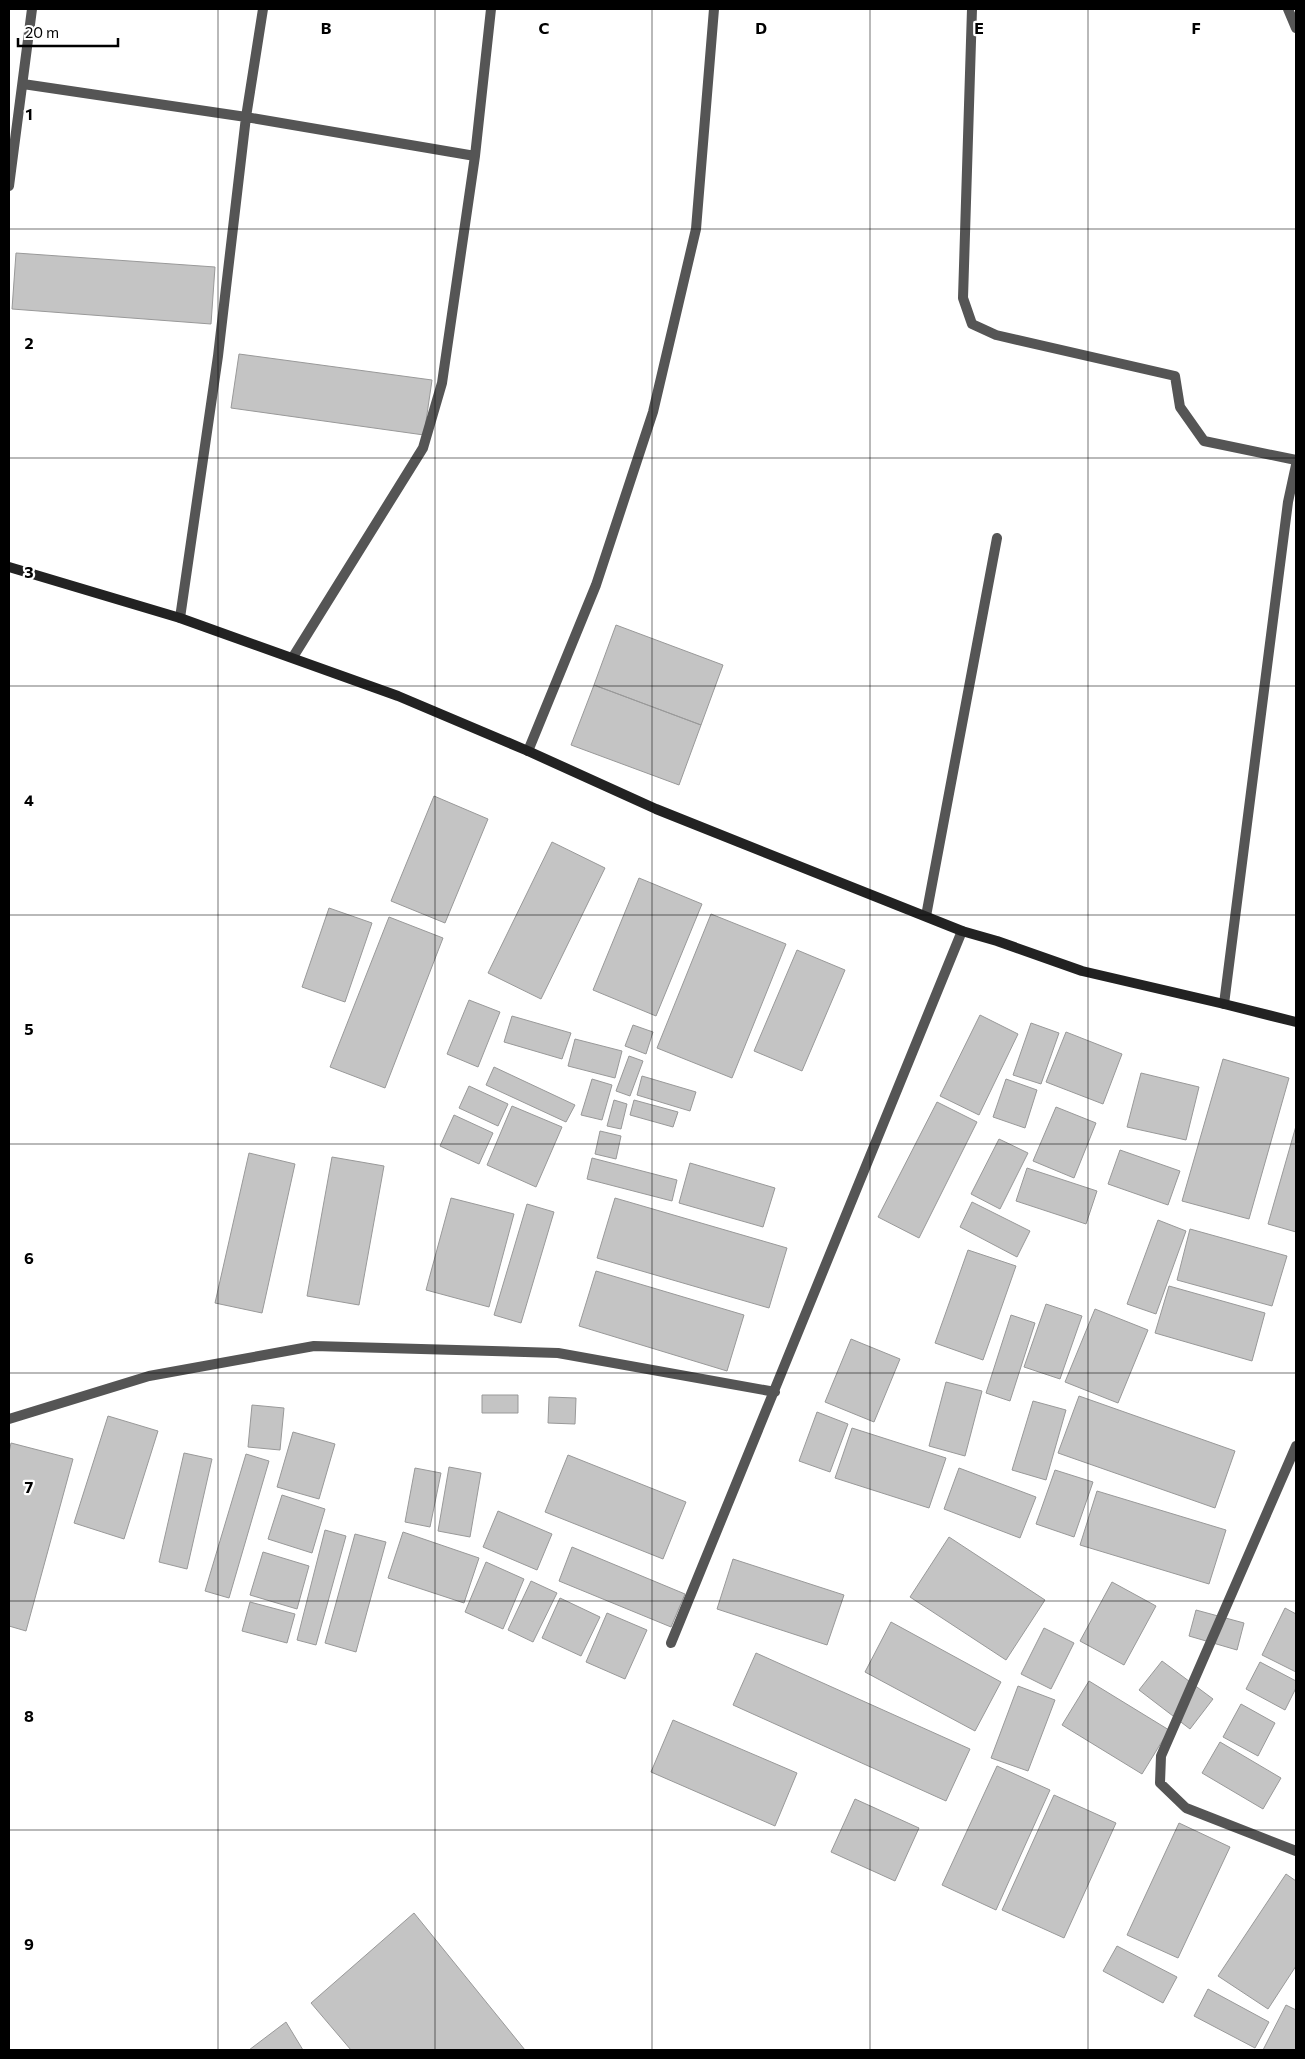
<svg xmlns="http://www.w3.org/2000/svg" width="1305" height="2059" font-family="Commissioner,sans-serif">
<rect width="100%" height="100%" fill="#fff"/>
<!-- building -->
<path fill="#c4c4c4" stroke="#999" d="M16 253 215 267 211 324 12 309Z
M239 354 432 380 424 435 231 408Z
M616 625 723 665 701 725 594 685Z
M594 685 701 725 679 785 571 745Z
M434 796 488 819 445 923 391 901Z
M552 842 605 868 541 999 488 973Z
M639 878 702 904 656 1016 593 990Z
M329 908 372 923 345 1002 302 987Z
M711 914 786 944 732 1078 657 1048Z
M389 917 443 938 385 1088 330 1067Z
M797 950 845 970 802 1071 754 1051Z
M469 1000 500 1012 478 1067 447 1054Z
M980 1015 1018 1034 979 1115 940 1096Z
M512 1016 571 1033 562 1059 504 1042Z
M1031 1023 1059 1033 1041 1084 1013 1075Z
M633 1025 653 1032 646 1054 625 1046Z
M1066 1032 1122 1054 1103 1104 1046 1082Z
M575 1039 622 1051 615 1078 568 1066Z
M629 1056 643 1061 630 1096 616 1091Z
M1223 1059 1289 1078 1249 1219 1182 1201Z
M494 1067 575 1105 566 1122 486 1085Z
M1141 1073 1199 1087 1186 1140 1127 1127Z
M642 1076 696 1092 690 1111 637 1095Z
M592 1079 612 1085 602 1120 581 1115Z
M1006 1079 1037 1090 1025 1128 993 1117Z
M469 1086 508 1104 498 1126 459 1108Z
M614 1100 627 1104 621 1129 607 1126Z
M634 1100 678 1112 673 1127 630 1115Z
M937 1102 977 1122 919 1238 878 1217Z
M512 1106 562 1127 536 1187 487 1165Z
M1056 1107 1096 1123 1074 1178 1033 1161Z
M454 1115 493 1133 479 1164 440 1146Z
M1296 1126V1232L1268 1224Z
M600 1131 621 1136 616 1159 595 1154Z
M999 1139 1028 1153 1000 1209 971 1194Z
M1120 1150 1180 1171 1168 1205 1108 1184Z
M249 1153 295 1164 262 1313 215 1303Z
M332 1157 384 1166 359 1305 307 1296Z
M592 1158 677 1180 672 1201 587 1179Z
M690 1163 775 1188 763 1227 679 1203Z
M1027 1168 1097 1191 1086 1224 1016 1201Z
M451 1198 514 1214 489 1307 426 1290Z
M615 1198 787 1248 769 1308 597 1258Z
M972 1202 1030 1231 1017 1257 960 1227Z
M527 1204 554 1212 521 1323 494 1315Z
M1158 1220 1186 1231 1156 1314 1127 1304Z
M1190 1229 1287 1256 1272 1306 1177 1280Z
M968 1250 1016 1266 983 1360 935 1343Z
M596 1271 744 1315 727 1371 579 1326Z
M1169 1286 1265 1313 1252 1361 1155 1333Z
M1046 1304 1082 1316 1060 1379 1024 1367Z
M1095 1309 1148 1330 1118 1403 1065 1382Z
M1011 1315 1035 1323 1010 1401 986 1393Z
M851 1339 900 1359 874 1422 825 1402Z
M946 1382 982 1391 965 1456 929 1446Z
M482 1395H518V1413H482Z
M1079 1396 1235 1451 1215 1508 1058 1453Z
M549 1397 576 1398 575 1424 548 1423Z
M1033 1401 1066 1410 1046 1480 1012 1470Z
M252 1405 284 1408 280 1450 248 1447Z
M817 1412 848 1424 830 1472 799 1461Z
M108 1416 158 1431 124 1539 74 1523Z
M852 1428 946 1458 929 1508 835 1478Z
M293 1432 335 1444 319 1499 277 1487Z
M11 1443 73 1459 26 1631 9 1626V1452Z
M184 1453 212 1459 187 1569 159 1562Z
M246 1454 269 1461 229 1598 205 1591Z
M568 1455 686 1502 663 1559 545 1512Z
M449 1467 481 1473 470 1537 438 1531Z
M415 1468 441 1473 430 1527 405 1522Z
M959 1468 1036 1497 1020 1538 944 1509Z
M1055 1470 1093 1482 1074 1537 1036 1524Z
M1097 1491 1226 1530 1209 1584 1080 1545Z
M282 1495 325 1509 312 1553 268 1539Z
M498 1511 552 1534 537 1570 483 1547Z
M325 1530 346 1536 316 1645 297 1640Z
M403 1532 479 1558 464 1603 388 1578Z
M355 1534 386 1542 356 1652 325 1643Z
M949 1537 1045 1600 1006 1660 910 1597Z
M572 1547 685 1594 671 1627 559 1581Z
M263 1552 309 1566 297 1609 250 1595Z
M733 1559 844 1595 827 1645 717 1609Z
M486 1562 524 1579 503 1629 465 1612Z
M531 1581 557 1593 533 1642 508 1630Z
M1112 1582 1156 1606 1124 1665 1080 1641Z
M560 1598 600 1617 581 1656 542 1638Z
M250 1602 295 1614 287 1643 242 1631Z
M1285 1608 1296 1614V1672L1262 1655Z
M1196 1610 1244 1623 1237 1650 1189 1636Z
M607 1613 647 1630 625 1679 586 1662Z
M891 1622 1001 1682 975 1731 865 1672Z
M1044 1628 1074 1643 1051 1689 1021 1674Z
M756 1653 970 1749 946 1801 733 1705Z
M1162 1661 1213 1699 1190 1729 1139 1690Z
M1260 1662 1296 1681V1688L1285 1710 1246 1689Z
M1089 1681 1169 1730 1142 1774 1062 1725Z
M1018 1686 1055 1700 1028 1771 991 1758Z
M1241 1704 1275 1723 1258 1756 1223 1737Z
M673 1720 797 1773 775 1826 651 1772Z
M1220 1742 1281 1778 1263 1809 1202 1773Z
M997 1766 1050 1790 996 1910 942 1885Z
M1054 1795 1116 1823 1064 1938 1002 1910Z
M855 1799 919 1828 895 1881 831 1852Z
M1179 1823 1230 1847 1178 1958 1127 1935Z
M1286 1874 1296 1881V1966L1268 2009 1218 1976Z
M414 1913 525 2050H351L311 2003Z
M1117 1946 1177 1977 1163 2003 1103 1971Z
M1208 1989 1269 2022 1255 2048 1194 2016Z
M1286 2005 1296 2010V2050H1263Z
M286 2022 303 2050H249Z"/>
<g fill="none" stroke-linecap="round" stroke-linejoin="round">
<!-- street -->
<path stroke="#555" stroke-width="10" d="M972 9 963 298 972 324 996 335 1175 376 1180 407 1204 441 1296 460
M1288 9 1296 28
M23 84 246 117 475 156
M9 186 32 9
M180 618 218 356 246 117 263 9
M293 657 423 448 442 383 475 156 491 9
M528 751 596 585 653 412 696 229 714 9
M926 916 997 538
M1224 1004 1288 502 1296 465
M9 1419 149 1376 314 1346 558 1353 775 1392
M1296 1446 1161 1756 1160 1783 1186 1808 1296 1851
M671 1643 962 931"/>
<!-- secondary -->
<path stroke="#222" stroke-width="10" d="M9 567 180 618 398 696 528 751 656 809 962 931 997 941 1082 971 1224 1004 1296 1022"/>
</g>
<!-- grid -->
<path fill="none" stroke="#000" stroke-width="1" stroke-opacity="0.55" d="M218 9V2050M435 9V2050M652 9V2050M870 9V2050M1088 9V2050M9 229H1296M9 458H1296M9 686H1296M9 915H1296M9 1144H1296M9 1373H1296M9 1601H1296M9 1830H1296"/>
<g font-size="16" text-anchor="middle" font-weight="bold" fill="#000" stroke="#fff" stroke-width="4.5" stroke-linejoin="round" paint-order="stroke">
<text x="326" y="34">B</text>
<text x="544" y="34">C</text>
<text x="761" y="34">D</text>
<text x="979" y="34">E</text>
<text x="1196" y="34">F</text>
<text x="29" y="120">1</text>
<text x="29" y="349">2</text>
<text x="29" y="578">3</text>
<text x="29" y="806">4</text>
<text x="29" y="1035">5</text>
<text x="29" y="1264">6</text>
<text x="29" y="1493">7</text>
<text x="29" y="1722">8</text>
<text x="29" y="1950">9</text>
</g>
<!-- border -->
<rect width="1305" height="2059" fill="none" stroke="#000000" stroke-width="20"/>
<!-- scale -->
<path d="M18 38v8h100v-8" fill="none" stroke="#000000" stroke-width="2.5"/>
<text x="25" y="38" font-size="15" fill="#000000" stroke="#ffffff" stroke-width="4" paint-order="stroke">20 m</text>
</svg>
